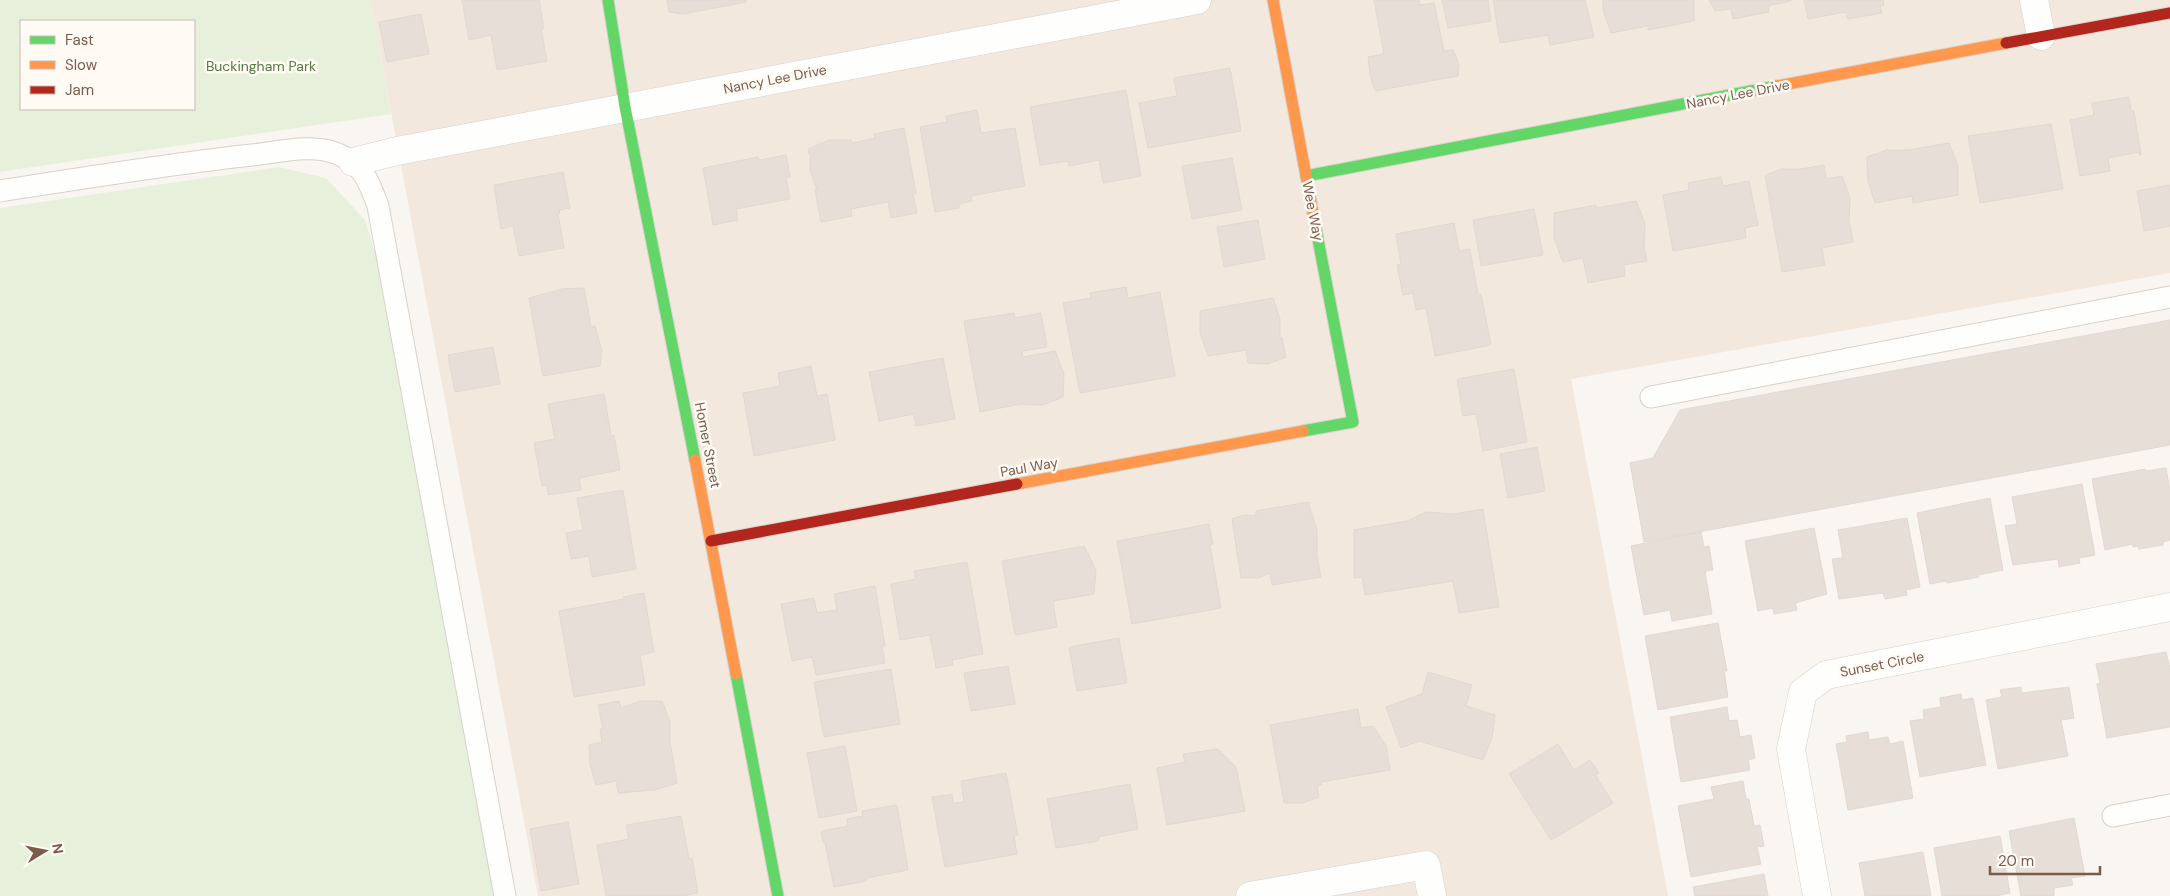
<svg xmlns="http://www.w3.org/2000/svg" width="2170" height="896" font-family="'DM Sans',sans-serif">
<rect width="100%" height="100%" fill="#f9f5f0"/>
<!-- residential -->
<path fill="#f2e8de" d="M370 0H2170V273L1571 379 1668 896H538Z"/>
<!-- green -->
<path fill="#e7f0db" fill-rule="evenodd" d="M0 0H370L391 114 0 172ZM21 21H194V109H21Z
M279 167 326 178 365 220 377 259 494 896H0V208Z"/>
<!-- building -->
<path fill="#e6ded7" stroke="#e2d8d2" d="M462 0H539L544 28 541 29 547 61 497 70 491 35 469 40Z
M667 0H746V2L683 14 669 12Z
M1374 0H1419L1420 5 1434 3 1444 51 1453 50 1459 64 1458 76 1375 91 1370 75 1368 57 1384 54Z
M1442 0H1488L1491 21 1448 28Z
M1493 0H1585L1594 37 1550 45 1548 35 1500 43Z
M1603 0H1694V21L1648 30V26L1611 33 1603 10Z
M1709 0H1791V1L1768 6 1769 12 1733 19 1731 9 1715 11Z
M1804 0H1883L1884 5 1880 6 1882 13 1847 19 1846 12 1808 19Z
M421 14 429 54 387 62 379 22Z
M1230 68 1241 131 1148 148 1139 103 1177 96 1174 78Z
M1126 90 1141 176 1103 183 1099 160 1069 166 1068 161 1040 165 1030 107Z
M2129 97 2131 111H2134L2141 155H2139V152L2108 158 2110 171 2080 176 2070 120 2094 115 2092 103Z
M977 110 981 133 1015 128 1025 186 971 196 972 201 959 204V208L935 212 920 127 947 122 946 116Z
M2051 124 2063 189 1980 203 1968 136Z
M904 128 916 193 913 194 917 213 891 218 888 202 851 209 852 216 821 222 815 189H817L810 171V154H809L808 149 829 140H851L852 143 875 138 874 134Z
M1949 143 1958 166V195L1913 203 1912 196 1875 203 1868 181 1867 157 1887 150H1909Z
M786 155 790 177 786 178 790 199 736 209 738 220 713 225 703 168 758 157 759 160Z
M1232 158 1242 210 1192 219 1182 166Z
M1824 165 1826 179 1842 176 1850 198 1849 221 1853 242 1822 248 1825 265 1782 272 1765 175 1782 169H1801Z
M563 172 570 208 559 210 560 213 558 214 564 248 519 256 513 226 501 229 494 185Z
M1721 177 1723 186 1749 181 1758 225 1745 228 1746 238 1673 251 1663 195 1689 190 1688 183Z
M2170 185V226L2144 231 2137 191Z
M1636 201 1645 223 1644 247 1647 261 1624 265 1625 276 1588 283 1583 258 1563 262 1554 239V213L1596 205V208Z
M1534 209 1543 255 1481 266 1473 220Z
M1258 220 1265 259 1224 267 1217 227Z
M1454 223 1459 251 1470 249 1478 294H1481L1491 345 1435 356 1426 308 1416 310 1413 293 1403 295 1397 265 1401 264 1396 234Z
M1126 287 1128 298 1160 292 1175 376 1080 393 1063 303 1091 298 1090 293Z
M584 288 591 327 595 326 602 351 600 366 543 376 529 298 562 289Z
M1273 298 1280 319V338H1282L1286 357 1268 364 1248 363 1246 350 1208 356 1200 333V311Z
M1014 313 1015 318 1041 313 1047 347 1022 351 1023 357 1055 351 1064 374 1063 397 1043 405 1021 404 980 412 964 321Z
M2170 320V445L1644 542 1630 463 1653 458 1680 410Z
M493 347 500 384 455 392 448 355Z
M943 358 955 419 916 426 914 414 879 421 869 372Z
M811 366 817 396 827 394 835 440 754 456 743 393 780 386 778 373Z
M1514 369 1527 442 1483 451 1476 414 1463 416 1457 379Z
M604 394 611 436 614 435 620 470 579 478 581 490 548 495 547 485 542 486 534 443 555 439 548 404Z
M1537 447 1545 491 1508 498 1500 454Z
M2166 468 2170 490V540L2163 542V545L2139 549 2138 546 2133 547V544L2105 550 2092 479 2145 469 2146 471Z
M2082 484 2095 555 2079 558 2080 563 2059 567 2058 559 2013 565 2005 526 2017 524 2012 497Z
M623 490 636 569 592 577 589 556 571 559 566 533 583 530 577 498Z
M1990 498 2003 570 1978 575 1979 577 1947 583 1946 581 1930 584 1917 513Z
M1308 502 1317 530V555L1321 577 1272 585 1270 573 1258 578H1241L1232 519 1244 515 1256 516V511Z
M1483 509 1499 607 1459 613 1453 581 1365 595 1362 577 1354 578V530L1407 521 1426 512 1454 514Z
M1907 518 1920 587 1906 590 1907 595 1885 599 1883 593 1839 599 1832 559 1843 558 1838 530Z
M1209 524 1213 544 1210 545 1221 608 1132 624 1117 541Z
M1814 528 1827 594 1795 603 1797 610 1774 614 1773 608 1758 611 1745 541Z
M1701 532 1704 547 1709 546 1713 570 1705 571 1712 614 1672 621 1670 610 1644 615 1631 546Z
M1084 546 1096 570 1094 594 1053 601 1057 627 1015 635 1002 561Z
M967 562 983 654 952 660 953 665 936 668 930 635 900 640 891 584 916 579 914 571Z
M875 586 885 646 882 647 885 663 816 675 812 657 792 661 781 604 814 598 817 613 837 610 834 594Z
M644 593 654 652 640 655 645 685 574 697 559 611 624 599 623 597Z
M1718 623 1727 671H1724L1728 697 1658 710 1645 636Z
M1119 638 1127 683 1077 691 1069 647Z
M2166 652 2170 668V727L2107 738 2097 684 2100 683 2096 664Z
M1008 666 1015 704 971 711 964 673Z
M891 669 900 724 824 737 814 682Z
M1428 672 1472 685 1466 706 1495 715 1492 738 1483 760 1419 741 1401 748 1386 707 1422 694Z
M2021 687 2022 693 2069 687 2074 718 2061 720 2068 756 1998 769 1986 700 2002 697 2000 690Z
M1961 694 1962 700 1973 698 1986 765 1920 777 1910 721 1924 719 1923 710 1941 707 1940 698Z
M619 701 621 708 640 701H662L670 721V742L677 783 655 790 618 793 616 781 596 785 590 765 589 745 602 742 600 729H603L598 705Z
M1727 707 1729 721 1737 720 1740 737 1751 735 1755 758 1748 760 1750 770 1681 782 1670 717Z
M1358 709 1361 728 1373 726 1386 746 1390 770 1321 782 1322 785 1317 786 1319 797 1302 803H1284L1270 725Z
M1868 732 1869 740 1888 737 1890 744 1903 741 1913 798 1848 810 1836 744 1847 742 1846 736Z
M1558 744 1574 770 1590 760 1599 773 1595 775 1613 803 1551 840 1509 774Z
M845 746 857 811 819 818 807 753Z
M1218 749 1236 767 1245 811 1167 825 1157 768 1185 762 1183 754Z
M1006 773 1018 835 1014 836 1017 854 945 867 932 797 952 794 953 803 964 802 961 781Z
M1743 781 1746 799H1749L1754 826 1760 825 1764 846 1757 847 1761 864 1691 877 1678 806 1714 799 1711 787Z
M1130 784 1138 829 1098 837 1099 841 1056 848 1047 799Z
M897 805 908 870 867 878V881L834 887 825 843H823L821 831 848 826 847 819 863 816 862 811Z
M681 816 689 859 692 858 698 893 681 896H606L597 845 629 839 626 825Z
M2074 818 2085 876 2071 878 2073 885 2054 888V896H2021L2009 831Z
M568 822 579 884 541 891 530 829Z
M2000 836 2010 893 1996 896H1942L1934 848Z
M1923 852 1931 896H1865L1859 863Z
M1764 874 1768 896H1695L1693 887Z"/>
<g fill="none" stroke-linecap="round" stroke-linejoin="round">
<defs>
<path id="lane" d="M0 191C84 178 168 164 252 155 279 152 313 143 338 154 364 165 369 182 378 206L505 896
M1651 397 2170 297
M2113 816 2170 805"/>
<path id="street" d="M2034 0 2041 36
M353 162 397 151 1197 0
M1250 896 1426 865 1432 896
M1817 896 1791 749 1803 692 1826 675 2170 607"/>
<path id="fast" d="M608 0 625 107 695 460
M1306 176 1777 86
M1303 431 1353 422 1316 229
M736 674 778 896"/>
<path id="slow" d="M1273 0 1316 229
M1777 86 2006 43
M695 460 736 674
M1017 484 1303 431"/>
<path id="jam" d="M2006 43 2170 13
M711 541 1017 484"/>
</defs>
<!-- lane casing -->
<use href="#lane" stroke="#d7d1cb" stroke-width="23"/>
<!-- street casing -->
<use href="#street" stroke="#d7d1cb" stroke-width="29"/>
<!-- fast casing -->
<use href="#fast" stroke="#d9d2cb" stroke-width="13"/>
<!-- slow casing -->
<use href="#slow" stroke="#d9d2cb" stroke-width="13"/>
<!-- jam casing -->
<use href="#jam" stroke="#d9d2cb" stroke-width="13"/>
<!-- lane -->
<use href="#lane" stroke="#fefefd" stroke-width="21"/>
<!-- street -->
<use href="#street" stroke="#fefefd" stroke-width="28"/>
<!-- fast -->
<use href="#fast" stroke="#63d668" stroke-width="11"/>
<!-- slow -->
<use href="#slow" stroke="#ff974d" stroke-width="11"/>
<!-- jam -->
<use href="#jam" stroke="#b3261e" stroke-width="11"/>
</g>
<g text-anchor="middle" stroke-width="5" stroke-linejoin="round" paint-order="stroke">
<!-- park labels -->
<g font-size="14" fill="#537a41" stroke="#fffaf3">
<text x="261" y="71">Buckingham Park</text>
</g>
<!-- street labels -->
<g font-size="14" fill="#7a5c4d" stroke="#fffaf3">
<text transform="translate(775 79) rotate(-11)" y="5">Nancy Lee Drive</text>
<text transform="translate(1738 94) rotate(-11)" y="5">Nancy Lee Drive</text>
<text transform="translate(1313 211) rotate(79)" y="5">Wee Way</text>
<text transform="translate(708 445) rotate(79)" y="5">Homer Street</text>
<text transform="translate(1029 467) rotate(-10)" y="5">Paul Way</text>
<text transform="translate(1882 664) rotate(-11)" y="5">Sunset Circle</text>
</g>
</g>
<!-- legend -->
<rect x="20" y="20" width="175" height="90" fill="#fffaf3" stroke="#cabbb1"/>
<rect x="30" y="36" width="25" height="8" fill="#63d668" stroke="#cabbb1"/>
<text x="65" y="45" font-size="15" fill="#7a5c4d">Fast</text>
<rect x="30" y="61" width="25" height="8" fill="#ff974d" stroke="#cabbb1"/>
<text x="65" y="70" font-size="15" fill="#7a5c4d">Slow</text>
<rect x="30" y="86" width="25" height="8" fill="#b3261e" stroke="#cabbb1"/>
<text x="65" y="95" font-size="15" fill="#7a5c4d">Jam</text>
<!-- north arrow -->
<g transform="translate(45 851) rotate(80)" stroke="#fffaf3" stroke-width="4" paint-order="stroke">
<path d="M0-4L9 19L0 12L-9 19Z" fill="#7a5c4d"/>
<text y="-8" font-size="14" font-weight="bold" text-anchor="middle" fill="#7a5c4d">N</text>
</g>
<!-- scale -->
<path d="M1990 866v8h110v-8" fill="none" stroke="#7a5c4d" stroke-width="2.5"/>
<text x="1998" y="866" font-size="15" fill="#7a5c4d" stroke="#fffaf3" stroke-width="4" paint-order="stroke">20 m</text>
</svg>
